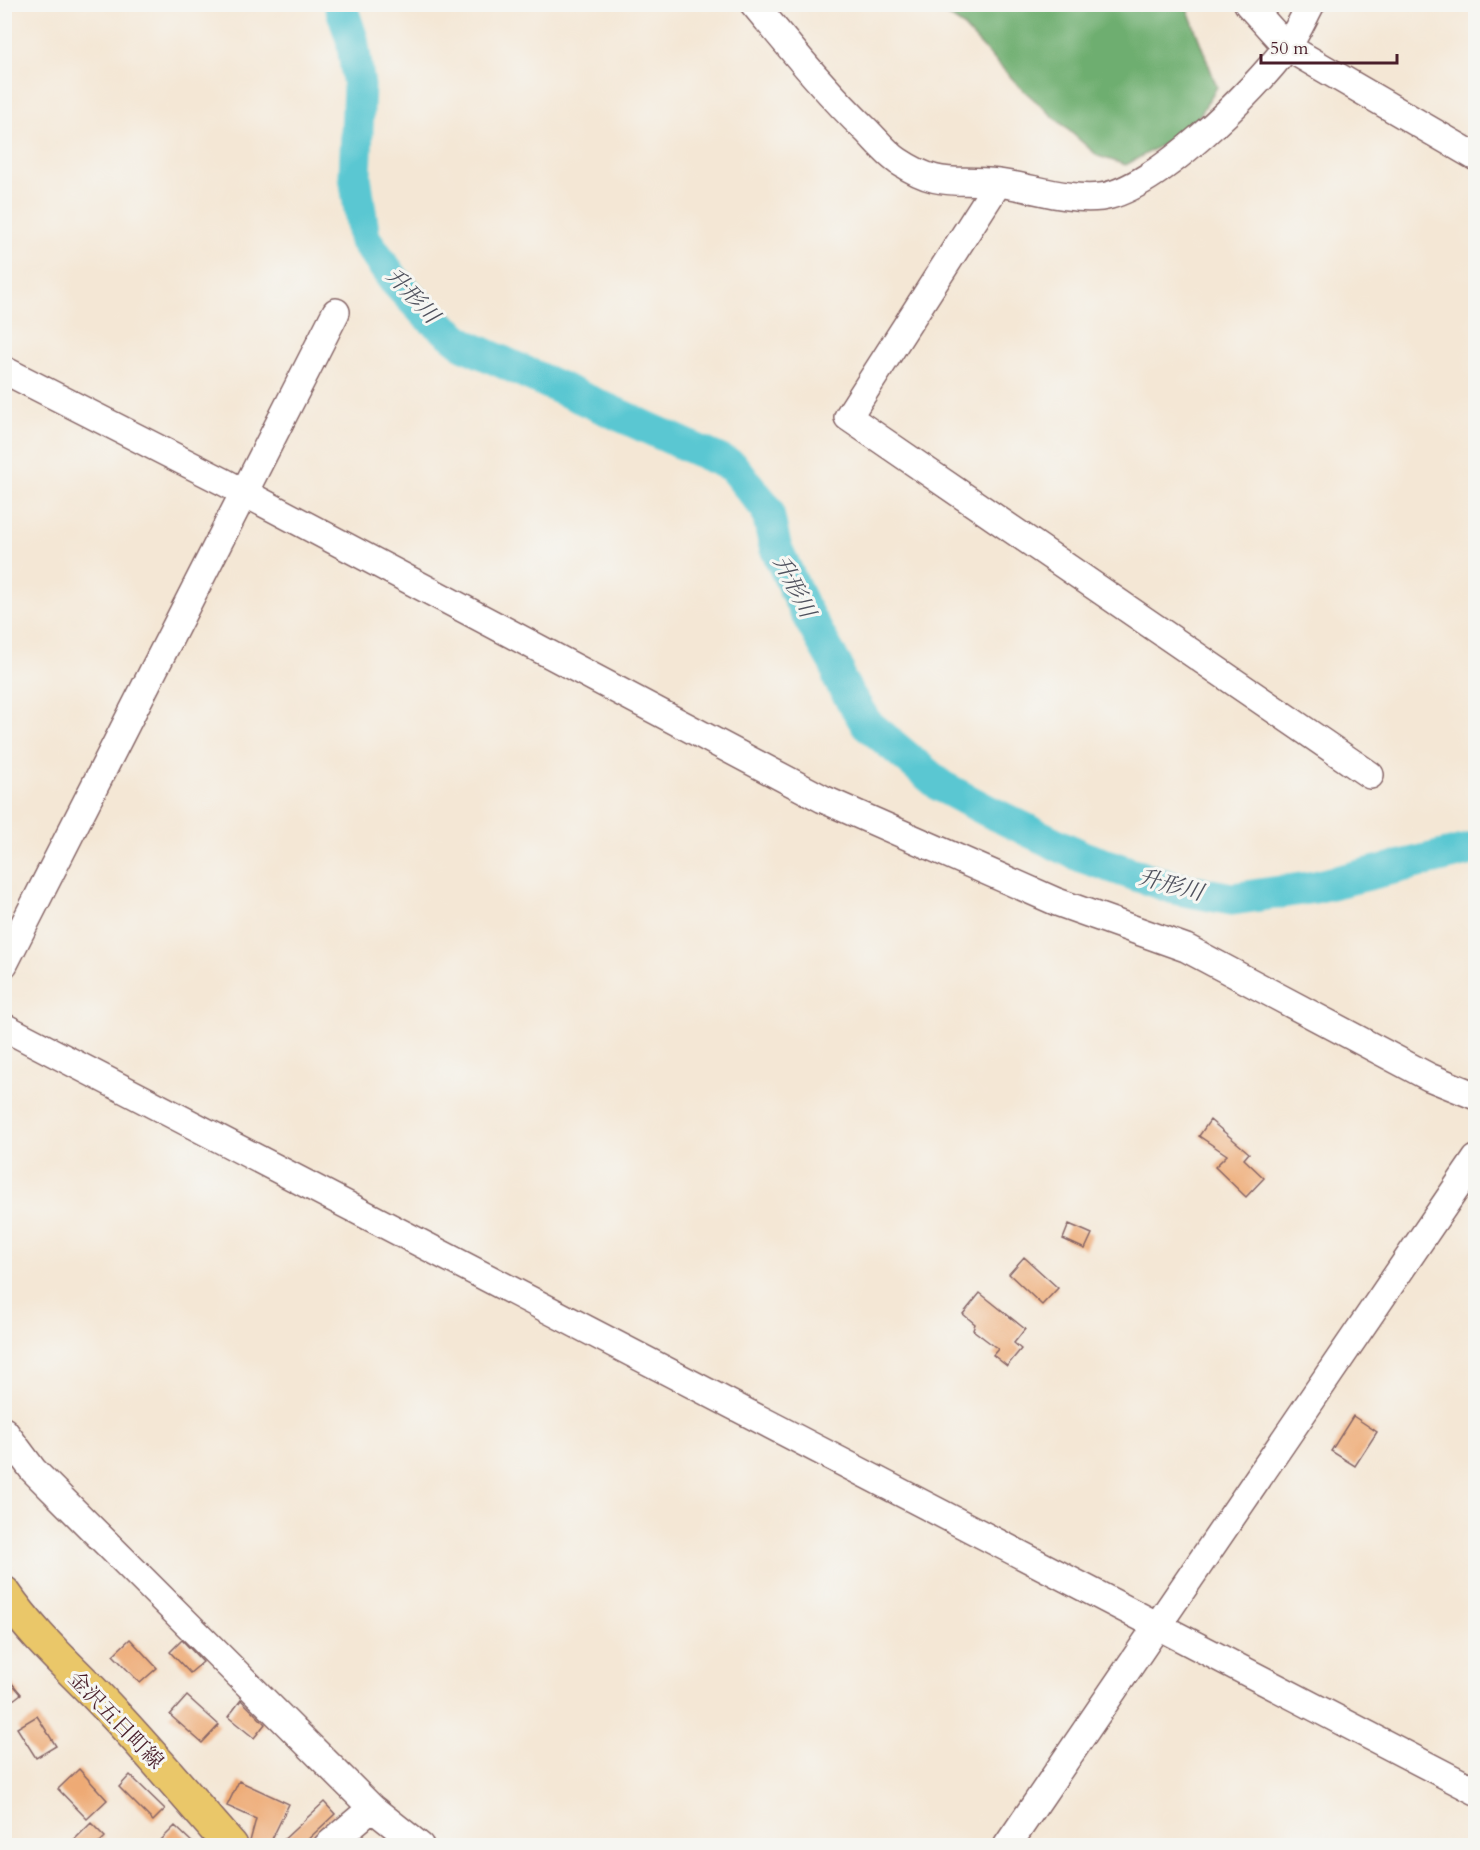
<svg xmlns="http://www.w3.org/2000/svg" width="1480" height="1850" font-family="Cardo,'Noto Serif JP',serif">
<rect width="100%" height="100%" fill="#f6f6f2"/>
<filter id="ink" filterUnits="userSpaceOnUse"><feTurbulence type="fractalNoise" baseFrequency=".0167" numOctaves="2"/><feDisplacementMap in="SourceGraphic" scale="12" xChannelSelector="R" yChannelSelector="G"/><feConvolveMatrix kernelMatrix="1 2 1 2 8 2 1 2 1" color-interpolation-filters="sRGB"/></filter>
<filter id="wash" filterUnits="userSpaceOnUse"><feTurbulence type="fractalNoise" baseFrequency=".008" numOctaves="4" result="noise"/><feDisplacementMap in="SourceGraphic" scale="24" xChannelSelector="R" yChannelSelector="G"/><feGaussianBlur stdDeviation="1.35" result="paint"/><feColorMatrix in="noise" values="0 0 0 0 0 0 0 0 0 0 0 0 0 0 0 0 0 1.4 0 .05"/><feComposite in="paint" operator="in"/></filter>
<g filter="url(#wash)">
<rect width="100%" height="100%" fill="#f4e7d5"/>
<!-- forest -->
<path fill="#6eae70" stroke="#5c664e" stroke-width="1.5" d="M931 5H1186L1217 87 1192 128 1126 165 1098 156 1020 87 962 25Z"/>
<g fill="none" stroke-linecap="round" stroke-linejoin="round">
<!-- river -->
<path stroke="#5ac7d2" stroke-width="33" d="M340 4 352 39 359 86 355 176 364 238 394 280 427 315 465 345 732 466 767 509 775 546 803 607 837 667 839 679 866 723 941 786 986 810 1083 857 1174 888 1232 899 1315 887 1476 848"/>
</g>
<g id="blocks">
<!-- building -->
<path fill="#eeaa75" d="M1210 1120 1249 1153 1244 1159 1264 1178 1246 1197 1215 1167 1227 1155 1199 1136Z
M1069 1224 1092 1234 1085 1249 1063 1239Z
M1024 1257 1058 1288 1042 1305 1009 1274Z
M980 1293 1025 1329 1014 1343 1021 1349 1007 1366 993 1355 998 1349 973 1330 975 1324 963 1314Z
M1353 1416 1377 1432 1355 1466 1331 1451Z
M130 1639 157 1668 140 1683 113 1655Z
M182 1640 203 1662 190 1673 170 1652Z
M4 1674 21 1694 4 1707Z
M187 1696 219 1725 202 1743 170 1715Z
M241 1700 265 1724 254 1738 228 1717Z
M37 1716 56 1746 36 1758 17 1728Z
M79 1769 107 1800 87 1819 58 1789Z
M130 1775 165 1809 153 1821 119 1787Z
M239 1781 289 1804 269 1845H249L256 1819 227 1806Z
M324 1802 335 1814 302 1845H278Z
M91 1823 105 1837 97 1845H69Z
M175 1826 195 1845H156Z"/>
</g>
</g>
<g filter="url(#ink)">
<use href="#blocks" fill-opacity="0" stroke="#866566" stroke-width="1.5"/>
<g fill="none" stroke-linecap="round" stroke-linejoin="round">
<defs>
<path id="minor" d="M754 4C790 47 825 91 866 130 876 140 886 153 898 161 940 189 954 178 998 183 1032 187 1067 201 1101 197 1155 190 1254 91 1286 48 1296 35 1303 19 1311 4
M1248 4 1287 47 1476 157
M998 183 848 417 1370 775
M4 370 224 482 823 799 1057 902 1186 948 1429 1077 1476 1096
M4 964 336 312
M4 1027 1476 1791
M4 1431 33 1470 372 1808 420 1846
M327 1846 372 1808
M1007 1846 1476 1159"/>
<path id="major" d="M4 1593C36 1640 78 1674 115 1715 155 1758 192 1802 231 1846"/>
</defs>
<!-- minor casing -->
<use href="#minor" stroke="#866566" stroke-width="30"/>
<!-- major casing -->
<use href="#major" stroke="#866566" stroke-width="36"/>
<!-- minor -->
<use href="#minor" stroke="#fff" stroke-width="27"/>
<!-- major -->
<use href="#major" stroke="#eac769" stroke-width="33"/>
</g>
</g>
<g text-anchor="middle" stroke-width="6" stroke-linejoin="round" paint-order="stroke">
<!-- street labels -->
<g font-size="21" fill="#4a1f2b" stroke="#f6f6f2">
<text transform="translate(116 1720) rotate(46)" y="7">金沢五日町線</text>
</g>
<!-- water labels -->
<g font-size="22" font-style="italic" fill="#4f515d" stroke="#f6f6f2">
<text transform="translate(413 295) rotate(47)" y="8">升形川</text>
<text transform="translate(795 586) rotate(63)" y="8">升形川</text>
<text transform="translate(1171 884) rotate(15)" y="8">升形川</text>
</g>
</g>
<!-- margin -->
<rect width="1480" height="1850" fill="none" stroke="#f6f6f2" stroke-width="24"/>
<!-- scale -->
<path d="M1261 54v9h136v-9" fill="none" stroke="#4a1f2b" stroke-width="3"/>
<text x="1270" y="54" font-size="18" fill="#4a1f2b" stroke="#f6f6f2" stroke-width="4.5" paint-order="stroke">50 m</text>
</svg>
